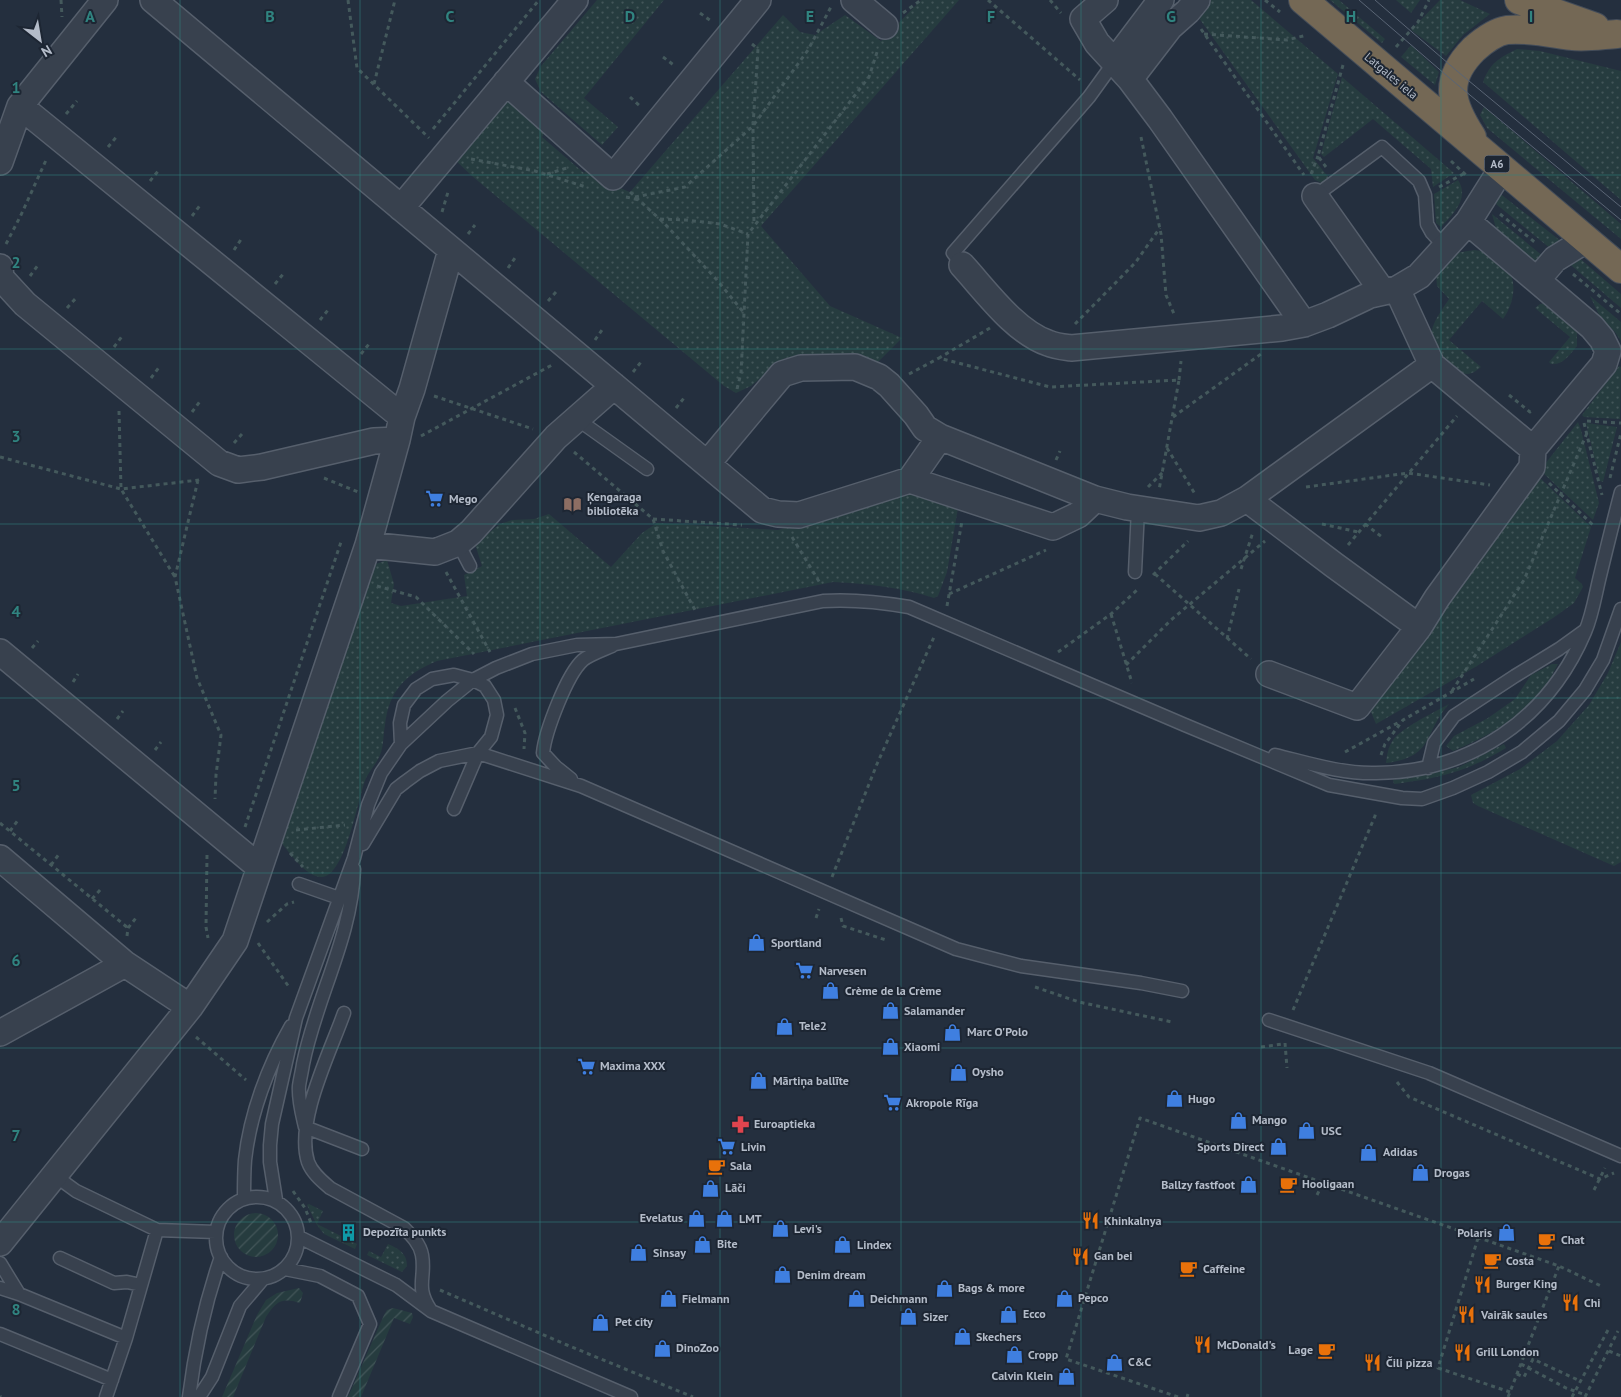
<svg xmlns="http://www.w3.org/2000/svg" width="1621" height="1397" font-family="'PT Sans',sans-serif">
<defs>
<pattern id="grass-dots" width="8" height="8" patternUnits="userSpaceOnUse" patternTransform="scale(1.25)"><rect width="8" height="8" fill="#263c3f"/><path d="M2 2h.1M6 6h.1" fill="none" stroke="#435659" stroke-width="1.8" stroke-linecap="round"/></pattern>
<pattern id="garden-furrows" width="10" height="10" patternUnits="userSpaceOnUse" patternTransform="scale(1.25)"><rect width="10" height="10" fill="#263c3f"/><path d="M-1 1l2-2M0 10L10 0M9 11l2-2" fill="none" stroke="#435659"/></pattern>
</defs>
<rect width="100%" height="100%" fill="#242f3e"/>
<!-- grass -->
<path fill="url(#grass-dots)" d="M597 0H664L584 98 618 127 602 145 541 92 535 79 541 66Z
M921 0H959L761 226 830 306 902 338 876 364 825 356 785 358 751 386 736 393 724 386 472 176 452 157 507 91 549 124 542 137 584 173 590 167 617 187 630 192 783 15 800 32 815 35 845 15 881 41Z
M1210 0H1251L1338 74 1313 158 1329 178 1322 183 1315 180 1196 14Z
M1330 0H1339L1385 39 1382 43Z
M1396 0H1420L1411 13Z
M1440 0H1460L1490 14 1463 35 1446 56 1411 30Z
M1411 45 1439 72 1435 85 1401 57Z
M1517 49 1540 51 1621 71V200L1483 82C1490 63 1499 58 1517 49Z
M1342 77 1454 173 1433 187 1431 169 1373 119 1324 157 1321 154Z
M1484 107 1621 224V239L1487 128 1480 115Z
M1458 180C1470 198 1453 214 1441 227L1436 223 1434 194Z
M1498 192 1562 242 1551 249 1496 204 1495 200Z
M1492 214 1544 257 1540 262H1533L1497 232Z
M1474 250C1479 251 1485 251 1490 253 1518 266 1519 296 1503 319L1482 301 1449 340 1481 367C1477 370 1473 374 1467 374 1454 374 1432 350 1431 337 1431 323 1442 310 1449 299L1437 286 1436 274 1456 253Z
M1577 256 1621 294V308L1566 261Z
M1590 296 1621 322V341L1615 332 1601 319Z
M1546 303 1577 331V346C1569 355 1564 365 1551 364L1549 362 1570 337 1535 308 1540 304Z
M1619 366 1621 367 1620 419 1584 417 1582 415Z
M1578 422 1581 430 1599 503 1593 520 1543 473 1541 469Z
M1586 423 1617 427 1603 482 1600 481Z
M1538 476 1591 527 1575 578 1582 584 1583 587 1574 603 1553 618 1477 666 1376 724 1369 707Z
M915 491 958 508 947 572 938 596 934 598C901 587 868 584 833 582L437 661C406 674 389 690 385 725 383 735 384 745 380 755 377 763 370 770 366 778 358 798 347 867 326 876 310 883 289 852 280 841L348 645 373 565 387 560 394 584 391 603 401 606 467 596 464 575 482 566 475 544 500 524 512 520 534 519 549 514 611 567 642 533 657 523 778 530 895 495Z
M1621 642V862L1614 866 1478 806 1473 803 1471 795 1520 769 1557 741 1589 705 1608 673Z
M1552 664H1558C1553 672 1550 681 1544 688 1521 718 1488 737 1453 751L1446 746 1454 736 1488 718 1515 699 1531 675Z
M1449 704C1423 733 1435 757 1386 763 1387 755 1388 747 1393 740 1401 728 1435 712 1449 704Z
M1504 744 1506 748C1466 772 1440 778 1394 784L1393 780 1421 776 1459 767Z
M309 1204 323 1211 317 1224 357 1244 355 1249 324 1234 317 1225 307 1205Z
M388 1244C399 1249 407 1253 407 1266L402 1272 367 1255 369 1251 381 1257Z"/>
<!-- garden -->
<path fill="url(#garden-furrows)" d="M234 1235a22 22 0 1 1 44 0a22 22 0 1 1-44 0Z
M299 1288 303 1293 300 1303C281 1297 276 1302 266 1317L233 1397H222L257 1315 266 1300 277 1293Z
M393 1308 412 1313 413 1317 410 1324 394 1318 361 1397H348L384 1315 387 1310Z"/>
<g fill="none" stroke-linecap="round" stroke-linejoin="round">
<defs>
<path id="lane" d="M1315 196 1382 147 1419 181 1425 195 1427 224 1432 233 1444 246
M962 265 953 253 1089 97 1115 61
M577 419 647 469
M458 543 470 566
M1135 572 1138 509
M401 744 400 723 404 705 416 689 432 679 454 675 473 680 485 686 494 700 497 715 491 737 478 753 454 809
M1275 755C1308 763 1342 774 1376 773 1471 772 1548 719 1585 632 1592 616 1595 597 1599 580 1606 551 1613 522 1621 492
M1428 768 1434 743 1454 716 1515 676 1559 649 1584 631
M571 779 556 767 543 753C545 732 567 674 583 660 591 654 603 650 612 646
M363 844 396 789 405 782 420 771 439 761 478 753 581 786 956 949 1021 966 1141 983 1182 991
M354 869C352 937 316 998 303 1064 302 1071 300 1079 299 1086 298 1100 302 1114 305 1127L362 1149
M299 884 339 898
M344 1013C330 1053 295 1121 308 1162 312 1173 322 1181 330 1188L404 1228C412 1236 420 1244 422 1255 426 1278 415 1286 430 1309
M1269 1020 1429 1073 1621 1156
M54 1175 76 1191 157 1230 126 1338 106 1397
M216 1238a41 41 0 1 1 82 0a41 41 0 1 1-82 0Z
M244 1199C244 1186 244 1173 245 1160 250 1114 268 1066 291 1026
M276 1200 270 1162V1145L272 1124 296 1018 354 858 368 805 381 773 401 744 447 701 473 680 496 668 532 654 577 645 616 644 823 601C853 599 880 602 909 607L1185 725 1329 785 1402 798 1422 799 1453 788 1488 772 1522 752 1559 721 1585 690 1603 660 1621 609
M157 1230 216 1232
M299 1237 396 1285 431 1311 631 1397
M60 1258 114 1283 127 1282 141 1285
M0 1263 19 1294
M285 1269 320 1276 358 1296 370 1324 339 1397
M0 1288 19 1294 126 1338
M0 1334 112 1380
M189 1397C195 1349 205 1303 221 1257
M199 1397 212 1377 240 1306 263 1279"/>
<path id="street" d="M153 0 762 510 778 514 799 515 910 480 940 437 1095 499 1127 507 1199 518 1221 513 1247 499 1432 365 1397 289 1419 276 1468 222 1502 168
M854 0 885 26
M1105 0 1083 19 1097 43 1130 79 1160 119 1304 324
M1115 61 1161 0
M1130 79 1170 27 1188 11 1197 0
M506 82 613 177 758 0
M20 106 402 417
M0 162 20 106 105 0
M1315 196 1383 292
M401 208 575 0
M962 265C985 290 1015 332 1048 343 1055 346 1064 347 1071 348L1282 328 1304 324 1328 315 1370 295 1397 289
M0 267 1 278 25 304 219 463 238 470 262 467 374 441 397 440
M1537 280 1555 259 1586 240
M1432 365 1533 449
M707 464 782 374 801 368 855 367 879 377 889 385 916 415 925 428 940 437
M910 480 1053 527 1078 515 1095 499
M1247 499 1334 565 1419 627
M368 545 435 552 458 543 471 532 556 437 614 386
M0 652 259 867
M1269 674 1357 707 1419 627 1437 598 1532 467 1533 449 1604 364 1608 351 1602 339 1592 327 1468 222
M0 858 125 964 190 1007
M0 1033 125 964
M0 1243 190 1007 235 941 368 545 397 440 402 417 412 389 451 250"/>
<path id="highway" d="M1303 0 1621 269
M1519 0 1595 27
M1472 137C1450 103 1443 80 1474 49 1483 41 1495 32 1507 30 1529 28 1550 33 1571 36 1586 38 1602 35 1617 34"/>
</defs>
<!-- lane casing -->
<use href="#lane" stroke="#565f6c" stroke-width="15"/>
<!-- street casing -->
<use href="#street" stroke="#565f6c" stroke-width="28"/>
<!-- highway casing -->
<use href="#highway" stroke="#434c59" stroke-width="30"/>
<!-- path -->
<path stroke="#44595c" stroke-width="3" stroke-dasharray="4 4" stroke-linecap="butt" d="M61 0 62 17
M348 0 357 68 429 138
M988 0 1080 80
M1050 0 1061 13
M1265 0 1280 12
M700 13 711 21
M903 13 921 0
M1201 29 1304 175
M1204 34 1287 40 1307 35
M752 44 758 49 753 126 754 225
M1396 47 1418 22 1429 0
M663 57 675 66
M374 84 395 0
M630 97 641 107
M66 114 77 101
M433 129 539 0
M1141 137 1161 234 1166 295 1174 314
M108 147 118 135
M471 159 535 171 586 187
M1451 161 1468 177
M1326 167 1318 156 1343 65
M547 174 567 168
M1311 174 1318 156
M150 181 159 170
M1439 187 1465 173
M630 192 664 223 717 280 744 313
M626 197 639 200
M635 197 685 187 753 126 808 50 832 5
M442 212 448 192
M1500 214 1537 244
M192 216 201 204
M660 219 686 220 720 224 748 234
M468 234 475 225
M6 244 21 215 47 158
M234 250 242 238
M508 268 515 258
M1573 274 1621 314
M30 276 38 265
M275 284 284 273
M548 301 556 292
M67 308 77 297
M320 320 328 310
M1075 324 1135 263 1160 228
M990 328 939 358 1050 387 1179 380 1159 490
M595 340 602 330
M114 347 123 335
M361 354 369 344
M633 372 641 362
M909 374 939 358
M151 378 160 366
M1179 380 1181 361
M737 389 741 373 748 234 869 77 878 49
M1509 395 1530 412 1532 411
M434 396 533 429
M676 408 684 398
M119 411 121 489 175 577
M192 412 201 400
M1173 417 1261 354
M1587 421 1621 423
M1584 423 1602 495
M421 436 552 365
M234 443 242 434
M1167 448 1195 494
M574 452 653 519 663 551 695 610
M0 457 121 489 199 480
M1056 460 1060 451
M324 478 358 492
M1610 478 1621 433
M198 480 175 577 197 678 221 735 216 775 215 799
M1549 483 1595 527
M1148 487 1163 472
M1306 487 1408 473 1490 485
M653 519 742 525
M1322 524 1358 532
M1365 524 1382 537
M792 537 820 583
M1348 545 1457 416
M1241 569 1253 532
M446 572 490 652
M1155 574 1251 659
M1153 575 1188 541
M377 586 416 597 474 654
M949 594 1046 550
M947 606 962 521
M1111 614 1132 683
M1227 639 1239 589
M32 648 38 641
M1058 652 1111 614 1137 590
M1126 665 1171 620 1265 541
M73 682 78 674
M1452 691 1524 580 1587 433
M515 708 525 733 524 749
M117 719 123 711
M155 750 161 742
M1345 752 1401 721
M1381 755 1385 744 1403 720 1474 679
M0 823 128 928
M245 827 342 539
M296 830 345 825
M10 831 18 820
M290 853 303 867
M207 855 206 927 208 938
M51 865 59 854
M832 877 877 764 934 637
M92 899 101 889
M816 918 819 909
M841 918 843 926 886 940
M267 922 287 904 294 902
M127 936 128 928 136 918
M258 943 289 987
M1035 987 1079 1002 1172 1022
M1293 1010 1375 816 1376 811
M196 1037 246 1080
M1285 1043 1287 1068
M1261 1047 1283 1044
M1397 1082 1409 1097 1600 1179 1614 1173
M1594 1190 1605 1168
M293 1191 305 1208 311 1223
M1317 1195 1323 1183
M1478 1238 1438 1368 1510 1392
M440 1290 567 1345 693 1397
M1609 1351 1621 1356
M1521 1364 1566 1388 1586 1395
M1517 1374 1524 1377 1533 1359 1580 1381
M0 1396 1 1397
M1178 1397 1066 1359 1140 1118 1559 1266 1601 1286
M1187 1397 1188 1394
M1508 1397 1559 1266
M1572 1397 1608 1330
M1585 1397 1618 1331"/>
<!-- lane -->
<use href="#lane" stroke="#38414e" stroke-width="12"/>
<!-- street -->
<use href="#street" stroke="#38414e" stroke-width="25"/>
<!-- highway -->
<use href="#highway" stroke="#746855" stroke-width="28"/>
<!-- tram -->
<path stroke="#5a6575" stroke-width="1" d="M1359 0 1453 81 1621 220
M1375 0 1457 71 1621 207"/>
</g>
<!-- grid -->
<path fill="none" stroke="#308480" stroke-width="1" stroke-opacity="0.55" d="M180 0V1397M360 0V1397M540 0V1397M720 0V1397M901 0V1397M1081 0V1397M1261 0V1397M1441 0V1397M0 175H1621M0 349H1621M0 524H1621M0 698H1621M0 873H1621M0 1048H1621M0 1222H1621"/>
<!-- icons -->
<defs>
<symbol id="supermarket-bare" viewBox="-9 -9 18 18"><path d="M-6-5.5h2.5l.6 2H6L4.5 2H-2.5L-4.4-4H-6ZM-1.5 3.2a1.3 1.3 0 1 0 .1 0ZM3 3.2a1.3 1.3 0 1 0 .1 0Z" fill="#3f7fe0" stroke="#1d2633" stroke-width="2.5" paint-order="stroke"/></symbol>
<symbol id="library-bare" viewBox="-9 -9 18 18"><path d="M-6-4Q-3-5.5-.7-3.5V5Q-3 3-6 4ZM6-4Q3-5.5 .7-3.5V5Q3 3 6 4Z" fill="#8d6e63" stroke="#1d2633" stroke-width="2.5" paint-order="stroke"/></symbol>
<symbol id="shop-bare" viewBox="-9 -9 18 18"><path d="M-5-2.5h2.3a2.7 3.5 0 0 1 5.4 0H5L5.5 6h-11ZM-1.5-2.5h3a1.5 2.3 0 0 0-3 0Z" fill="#3f7fe0" stroke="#1d2633" stroke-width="2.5" paint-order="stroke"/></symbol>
<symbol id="pharmacy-bare" viewBox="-9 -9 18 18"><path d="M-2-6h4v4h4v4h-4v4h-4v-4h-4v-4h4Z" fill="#e0444e" stroke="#1d2633" stroke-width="2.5" paint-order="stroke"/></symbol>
<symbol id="cafe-bare" viewBox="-9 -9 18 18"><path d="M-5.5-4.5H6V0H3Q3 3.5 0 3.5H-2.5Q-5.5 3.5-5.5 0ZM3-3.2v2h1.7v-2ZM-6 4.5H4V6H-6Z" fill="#e8710a" stroke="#1d2633" stroke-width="2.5" paint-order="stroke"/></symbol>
<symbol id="restaurant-bare" viewBox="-9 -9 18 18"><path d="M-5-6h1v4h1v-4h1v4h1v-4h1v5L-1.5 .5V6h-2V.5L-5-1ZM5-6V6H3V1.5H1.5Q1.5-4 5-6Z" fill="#e8710a" stroke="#1d2633" stroke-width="2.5" paint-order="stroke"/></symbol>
<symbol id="building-bare" viewBox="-9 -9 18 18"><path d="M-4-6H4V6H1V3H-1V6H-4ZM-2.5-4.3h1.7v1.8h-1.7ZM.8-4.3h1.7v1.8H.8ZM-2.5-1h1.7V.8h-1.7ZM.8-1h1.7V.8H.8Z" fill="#0f9aa8" stroke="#1d2633" stroke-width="2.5" paint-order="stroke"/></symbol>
</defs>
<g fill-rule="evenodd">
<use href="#supermarket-bare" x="422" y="486" width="25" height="25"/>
<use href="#library-bare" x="560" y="492" width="25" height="25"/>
<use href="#shop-bare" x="744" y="930" width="25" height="25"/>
<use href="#supermarket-bare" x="792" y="958" width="25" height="25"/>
<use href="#shop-bare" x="818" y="978" width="25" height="25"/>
<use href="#shop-bare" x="878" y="998" width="25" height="25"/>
<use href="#shop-bare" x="772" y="1014" width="25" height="25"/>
<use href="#shop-bare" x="940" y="1020" width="25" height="25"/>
<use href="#shop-bare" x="878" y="1034" width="25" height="25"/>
<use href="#supermarket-bare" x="574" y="1054" width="25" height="25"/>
<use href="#shop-bare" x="946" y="1060" width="25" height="25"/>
<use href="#shop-bare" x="746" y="1068" width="25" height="25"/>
<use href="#shop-bare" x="1162" y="1086" width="25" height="25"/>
<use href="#supermarket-bare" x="880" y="1090" width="25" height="25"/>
<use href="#shop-bare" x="1226" y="1108" width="25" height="25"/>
<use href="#pharmacy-bare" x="728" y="1112" width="25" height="25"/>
<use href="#shop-bare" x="1294" y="1118" width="25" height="25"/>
<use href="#supermarket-bare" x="714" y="1134" width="25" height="25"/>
<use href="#shop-bare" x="1266" y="1134" width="25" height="25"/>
<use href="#shop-bare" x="1356" y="1140" width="25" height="25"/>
<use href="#cafe-bare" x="704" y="1154" width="25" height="25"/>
<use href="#shop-bare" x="1408" y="1160" width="25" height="25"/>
<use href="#cafe-bare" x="1276" y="1172" width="25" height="25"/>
<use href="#shop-bare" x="1236" y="1172" width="25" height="25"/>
<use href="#shop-bare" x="698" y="1176" width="25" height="25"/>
<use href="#shop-bare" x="684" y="1206" width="25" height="25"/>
<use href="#shop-bare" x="712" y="1206" width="25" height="25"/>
<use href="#restaurant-bare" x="1078" y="1208" width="25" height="25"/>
<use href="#shop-bare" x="768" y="1216" width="25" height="25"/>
<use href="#building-bare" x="336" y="1220" width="25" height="25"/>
<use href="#shop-bare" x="1494" y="1220" width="25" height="25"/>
<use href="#cafe-bare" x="1534" y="1228" width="25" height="25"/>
<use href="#shop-bare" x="690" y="1232" width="25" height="25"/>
<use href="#shop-bare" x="830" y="1232" width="25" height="25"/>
<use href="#shop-bare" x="626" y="1240" width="25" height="25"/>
<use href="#restaurant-bare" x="1068" y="1244" width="25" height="25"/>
<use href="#cafe-bare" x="1480" y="1248" width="25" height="25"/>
<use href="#cafe-bare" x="1176" y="1256" width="25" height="25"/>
<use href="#shop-bare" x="770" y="1262" width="25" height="25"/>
<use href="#restaurant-bare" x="1470" y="1272" width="25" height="25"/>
<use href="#shop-bare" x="932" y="1276" width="25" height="25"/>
<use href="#shop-bare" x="1052" y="1286" width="25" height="25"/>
<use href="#shop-bare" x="656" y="1286" width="25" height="25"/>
<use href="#shop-bare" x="844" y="1286" width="25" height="25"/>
<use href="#restaurant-bare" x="1558" y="1290" width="25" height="25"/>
<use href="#shop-bare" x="996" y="1302" width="25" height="25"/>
<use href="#restaurant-bare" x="1454" y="1302" width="25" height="25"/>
<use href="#shop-bare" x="896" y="1304" width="25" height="25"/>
<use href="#shop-bare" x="588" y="1310" width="25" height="25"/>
<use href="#shop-bare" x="950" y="1324" width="25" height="25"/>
<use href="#restaurant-bare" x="1190" y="1332" width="25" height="25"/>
<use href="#shop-bare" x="650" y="1336" width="25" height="25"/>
<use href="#cafe-bare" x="1314" y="1338" width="25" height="25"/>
<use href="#restaurant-bare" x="1450" y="1340" width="25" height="25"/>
<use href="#shop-bare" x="1002" y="1342" width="25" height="25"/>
<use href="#shop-bare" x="1102" y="1350" width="25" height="25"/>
<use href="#restaurant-bare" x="1360" y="1350" width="25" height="25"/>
<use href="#shop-bare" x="1054" y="1364" width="25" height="25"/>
</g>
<g text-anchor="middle" stroke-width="4" stroke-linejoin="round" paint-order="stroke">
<!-- shield labels -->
<rect fill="#1d2633" stroke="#878f9c" stroke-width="1" x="1484.5" y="155.5" width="25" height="17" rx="4"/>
<g font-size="11" font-weight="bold" fill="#b4bcc9">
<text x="1497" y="168">A6</text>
</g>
<!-- street labels -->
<g font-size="12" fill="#b4bcc9" stroke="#1d2633">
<text transform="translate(1391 76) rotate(40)" y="4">Latgales iela</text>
</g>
<!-- poi labels -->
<g font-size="12" font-weight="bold" fill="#b4bcc9" stroke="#1d2633" text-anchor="start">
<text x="587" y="501">Ķengaraga<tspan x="587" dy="14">bibliotēka</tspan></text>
<text x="449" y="503">Mego</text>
<text x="771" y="947">Sportland</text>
<text x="819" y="975">Narvesen</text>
<text x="845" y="995">Crème de la Crème</text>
<text x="904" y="1015">Salamander</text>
<text x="799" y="1030">Tele2</text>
<text x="967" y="1036">Marc O'Polo</text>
<text x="904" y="1051">Xiaomi</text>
<text x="600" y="1070">Maxima XXX</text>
<text x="972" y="1076">Oysho</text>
<text x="773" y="1085">Mārtiņa ballīte</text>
<text x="1188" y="1103">Hugo</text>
<text x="906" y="1107">Akropole Rīga</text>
<text x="1252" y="1124">Mango</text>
<text x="754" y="1128">Euroaptieka</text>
<text x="1321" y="1135">USC</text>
<text x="741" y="1151">Livin</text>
<text x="1264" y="1151" text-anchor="end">Sports Direct</text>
<text x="1383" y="1156">Adidas</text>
<text x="730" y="1170">Sala</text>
<text x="1434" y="1177">Drogas</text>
<text x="1302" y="1188">Hooligaan</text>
<text x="1235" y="1189" text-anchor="end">Ballzy fastfoot</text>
<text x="725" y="1192">Lāči</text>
<text x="683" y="1222" text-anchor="end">Evelatus</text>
<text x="739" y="1223">LMT</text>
<text x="1104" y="1225">Khinkalnya</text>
<text x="794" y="1233">Levi's</text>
<text x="363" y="1236">Depozīta punkts</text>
<text x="1492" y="1237" text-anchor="end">Polaris</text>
<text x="1561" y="1244">Chat</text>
<text x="717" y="1248">Bite</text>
<text x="857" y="1249">Lindex</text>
<text x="653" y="1257">Sinsay</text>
<text x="1094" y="1260">Gan bei</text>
<text x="1506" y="1265">Costa</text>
<text x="1203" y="1273">Caffeine</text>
<text x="797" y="1279">Denim dream</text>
<text x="1496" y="1288">Burger King</text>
<text x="958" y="1292">Bags &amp; more</text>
<text x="1078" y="1302">Pepco</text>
<text x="682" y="1303">Fielmann</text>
<text x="870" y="1303">Deichmann</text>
<text x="1584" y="1307">Chi</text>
<text x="1023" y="1318">Ecco</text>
<text x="1481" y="1319">Vairāk saules</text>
<text x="923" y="1321">Sizer</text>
<text x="615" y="1326">Pet city</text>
<text x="976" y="1341">Skechers</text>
<text x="1217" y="1349">McDonald's</text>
<text x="676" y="1352">DinoZoo</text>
<text x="1313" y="1354" text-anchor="end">Lage</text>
<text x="1476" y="1356">Grill London</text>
<text x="1028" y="1359">Cropp</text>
<text x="1128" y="1366">C&amp;C</text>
<text x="1386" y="1367">Čili pizza</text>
<text x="1053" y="1380" text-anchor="end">Calvin Klein</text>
</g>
</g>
<g font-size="16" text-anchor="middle" font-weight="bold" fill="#308480" stroke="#1d2633" stroke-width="4" stroke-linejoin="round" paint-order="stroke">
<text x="90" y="22">A</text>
<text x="270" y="22">B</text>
<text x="450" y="22">C</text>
<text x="630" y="22">D</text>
<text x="810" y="22">E</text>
<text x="991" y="22">F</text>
<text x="1171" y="22">G</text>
<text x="1351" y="22">H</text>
<text x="1531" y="22">I</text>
<text x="16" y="93">1</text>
<text x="16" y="268">2</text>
<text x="16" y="442">3</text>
<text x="16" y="617">4</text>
<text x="16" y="791">5</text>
<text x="16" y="966">6</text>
<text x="16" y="1141">7</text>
<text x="16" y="1315">8</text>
</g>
<!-- north arrow -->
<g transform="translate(40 40) rotate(149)" stroke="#1d2633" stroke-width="4" paint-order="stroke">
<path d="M0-4L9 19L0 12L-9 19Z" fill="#b4bcc9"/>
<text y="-8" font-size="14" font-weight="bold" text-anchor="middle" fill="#b4bcc9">N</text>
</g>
</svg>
